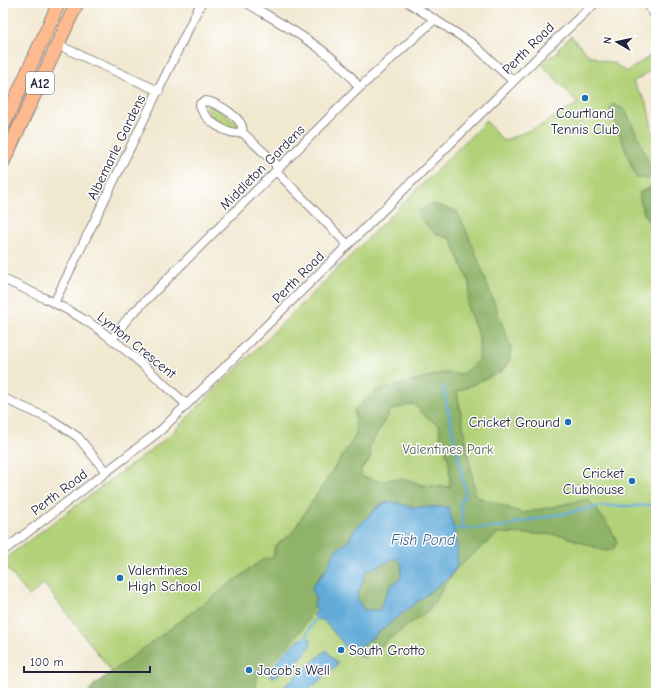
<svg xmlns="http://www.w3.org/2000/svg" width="659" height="696" font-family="'Comic Neue',sans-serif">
<rect width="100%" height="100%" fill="#fff"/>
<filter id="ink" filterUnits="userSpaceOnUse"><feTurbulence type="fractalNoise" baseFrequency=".025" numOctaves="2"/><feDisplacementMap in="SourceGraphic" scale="8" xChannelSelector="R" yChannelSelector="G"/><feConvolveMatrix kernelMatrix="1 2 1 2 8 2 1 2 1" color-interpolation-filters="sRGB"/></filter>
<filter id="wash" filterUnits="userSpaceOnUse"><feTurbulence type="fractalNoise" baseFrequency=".012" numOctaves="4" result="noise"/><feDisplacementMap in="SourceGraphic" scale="16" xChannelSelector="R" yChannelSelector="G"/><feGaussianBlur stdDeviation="0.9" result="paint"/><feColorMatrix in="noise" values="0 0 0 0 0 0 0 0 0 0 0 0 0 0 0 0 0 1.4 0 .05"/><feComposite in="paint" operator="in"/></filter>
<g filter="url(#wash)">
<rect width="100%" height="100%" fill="#f1e8d0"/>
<!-- green -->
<path fill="#b3d179" stroke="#6a7a5a" d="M571 36 588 55 595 57 600 60 614 63 626 72 656 52V67L633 82 647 103 653 134 656 140V693H88L93 686 112 672 44 584 29 596 3 563V560L167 438 486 121 503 141 540 126 578 103 542 64 551 56H554L558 52V49Z
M207 105H212L237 122 238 129C222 128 214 121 205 107Z"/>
<!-- forest -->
<path fill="#8eb369" stroke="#586a52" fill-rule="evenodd" d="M613 104 625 110 640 141 653 174 649 179 636 178 610 108Z
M652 187 656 192V228C644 222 641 205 639 193Z
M432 204 457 211 471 241 511 348 509 361 502 371 457 392 476 496 523 513 588 499 609 526 617 541 614 549 605 551 561 535 498 533 455 570 429 610 364 658 352 653 450 576 449 507H411L393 502 382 504 376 508 352 533 349 540 314 584 313 592 316 600C308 632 279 654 257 677L255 693H88L93 686 262 560 273 557 275 546 291 534 356 435 354 410 376 391 443 373 462 374 479 360V337L467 306 470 285 451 239 434 233 416 213ZM413 404 425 416 439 425 440 435 449 461 450 487 421 485 410 480 391 479 383 482 362 477 361 469 367 463 371 456 369 447 391 410Z
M396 558 402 564 400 579 390 586 379 610H363L357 596 367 571Z"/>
<!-- water -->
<path fill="#62abd9" stroke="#42668a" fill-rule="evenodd" d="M388 502H393L411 507H449C452 524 459 546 457 562 457 568 453 572 450 576L352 653 322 619 318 620 313 615 317 610 314 605 316 600 313 592 312 588 314 584 324 573 337 549 349 541 354 530 379 506ZM396 558 402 564 400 579 390 586 379 610H363L357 596 367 571Z
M306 637 311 639C311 642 311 645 309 648 304 657 281 676 271 677L269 672C276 661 294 640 306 637Z
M326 650 338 664 305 693H277Z"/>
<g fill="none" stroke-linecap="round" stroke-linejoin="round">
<!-- stream -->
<path stroke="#62abd9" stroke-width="2.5" d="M443 386 466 495 461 501 462 529
M453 529 502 527 520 522 602 506H639L656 504
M306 637 311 625 317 617
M342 647 345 645
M249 670H251
M256 672H269"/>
</g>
</g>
<g filter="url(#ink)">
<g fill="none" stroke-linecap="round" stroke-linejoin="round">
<defs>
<path id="minor" d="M247 3C281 24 338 53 359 88
M409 3 473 44 513 81
M647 3 656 17
M58 45 159 91
M206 101C217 103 246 119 242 132 229 137 201 119 200 104L203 102Z
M242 132 275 163 278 173 348 245
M3 279C32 292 61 305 88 322 123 345 155 376 186 404
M54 303 201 3
M112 339 128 318 359 88 435 19
M3 398 52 420 78 437 106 472
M3 551 161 430 548 47 595 3"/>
<path id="trunk" d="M3 126 59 3
M3 162 77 3"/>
</defs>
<!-- minor casing -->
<use href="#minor" stroke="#8a8586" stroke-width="10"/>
<!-- trunk casing -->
<use href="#trunk" stroke="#8a8586" stroke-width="15"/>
<!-- minor -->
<use href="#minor" stroke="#fff" stroke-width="8"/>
<!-- trunk -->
<use href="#trunk" stroke="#fcba8e" stroke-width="13"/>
</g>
</g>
<!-- markers -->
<g fill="#1f6fb2" stroke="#fff" stroke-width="1.5">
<circle cx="585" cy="98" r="4"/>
<circle cx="568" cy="422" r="4"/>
<circle cx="632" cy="481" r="4"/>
<circle cx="120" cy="578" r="4"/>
<circle cx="341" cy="650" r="4"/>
<circle cx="249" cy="670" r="4"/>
</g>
<g text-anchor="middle" stroke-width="3" stroke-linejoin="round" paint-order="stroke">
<!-- shield labels -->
<rect fill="#fff" stroke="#646476" stroke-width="1" x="26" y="72" width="28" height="22" rx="3"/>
<g font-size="13" font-weight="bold" fill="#22223b">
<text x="40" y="88">A12</text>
</g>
<!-- street labels -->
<g font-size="14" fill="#22223b" stroke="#fff">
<text transform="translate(528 48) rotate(-45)" y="5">Perth Road</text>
<text transform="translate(116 147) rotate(-64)" y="5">Albemarle Gardens</text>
<text transform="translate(262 167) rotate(-45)" y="5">Middleton Gardens</text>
<text transform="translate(298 277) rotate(-45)" y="5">Perth Road</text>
<text transform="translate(137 345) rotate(39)" y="5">Lynton Crescent</text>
<text transform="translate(59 492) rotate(-37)" y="5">Perth Road</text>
</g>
<!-- poi labels -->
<g font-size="14" fill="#22223b" stroke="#fff" text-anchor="start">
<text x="585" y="118" text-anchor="middle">Courtland<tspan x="585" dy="16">Tennis Club</tspan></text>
<text x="560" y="427" text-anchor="end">Cricket Ground</text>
<text x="624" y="478" text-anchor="end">Cricket<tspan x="624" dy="16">Clubhouse</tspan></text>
<text x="128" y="575">Valentines<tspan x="128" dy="16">High School</tspan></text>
<text x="349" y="655">South Grotto</text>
<text x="257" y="675">Jacob's Well</text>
</g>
<!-- park labels -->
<g font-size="14" fill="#555f51" stroke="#fff">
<text x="448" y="454">Valentines Park</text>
</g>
<!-- water labels -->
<g font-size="15" font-style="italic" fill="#3f6082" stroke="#fff">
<text x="423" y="545">Fish Pond</text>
</g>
</g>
<!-- margin -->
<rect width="659" height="696" fill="none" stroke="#fff" stroke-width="16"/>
<!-- north arrow -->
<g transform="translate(617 42) rotate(279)" stroke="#ffffff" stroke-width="3" paint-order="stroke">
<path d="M0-3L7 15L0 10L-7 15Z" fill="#22223b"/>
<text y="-6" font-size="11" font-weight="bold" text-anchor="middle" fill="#22223b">N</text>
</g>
<!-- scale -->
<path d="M24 666v6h126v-6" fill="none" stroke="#22223b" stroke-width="2"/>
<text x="30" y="666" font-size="12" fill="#22223b" stroke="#ffffff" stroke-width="3" paint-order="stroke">100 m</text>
</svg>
